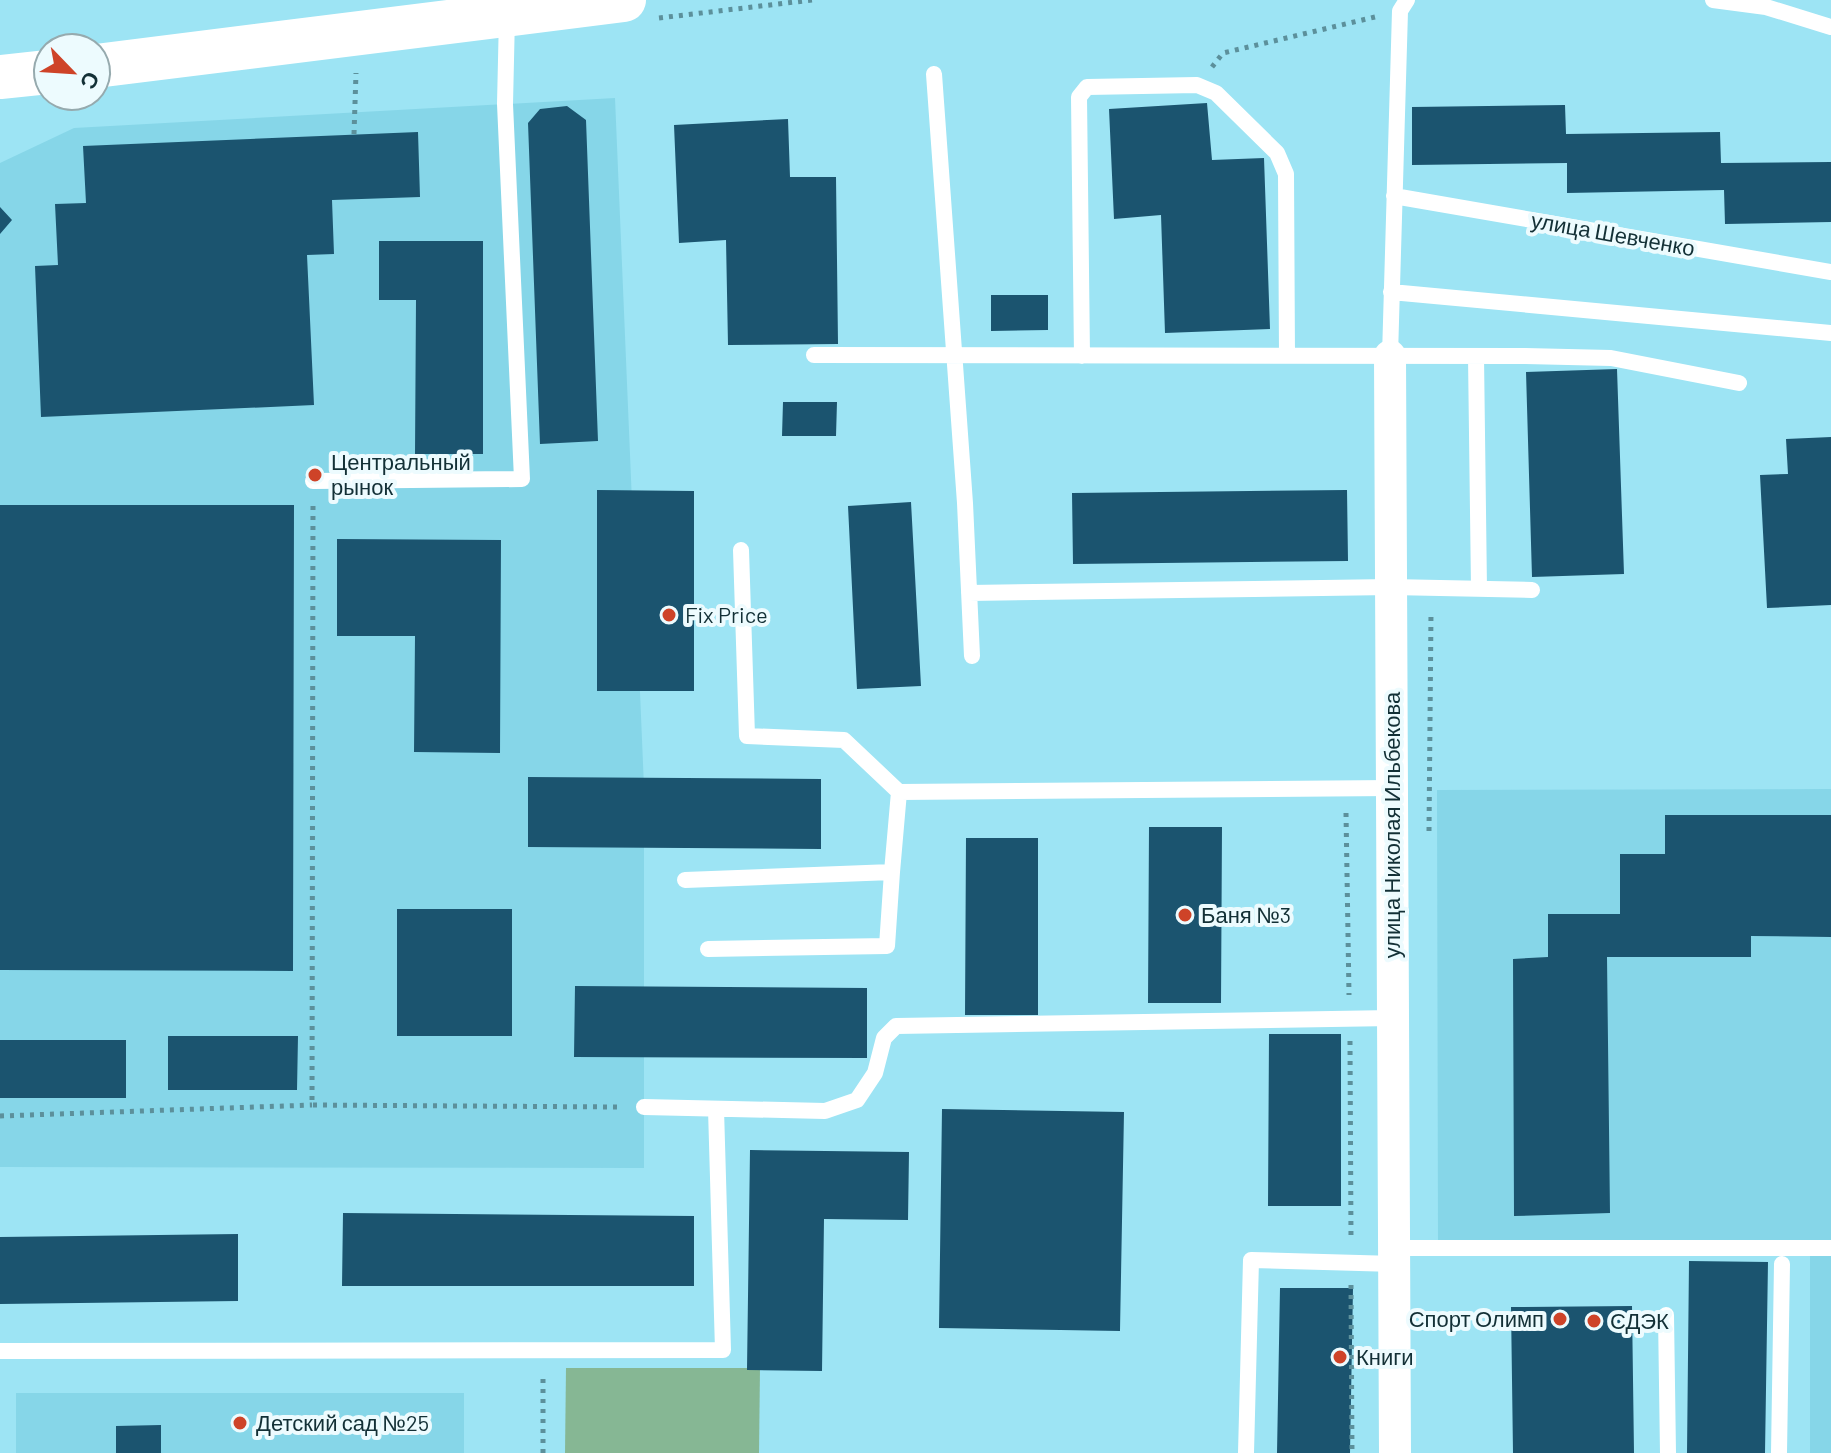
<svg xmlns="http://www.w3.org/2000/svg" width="1831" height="1453" font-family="Barlow,sans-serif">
<rect width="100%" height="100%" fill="#9de4f4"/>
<!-- built -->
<path fill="#86d6e8" d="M615 98 644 787V1168L0 1167V163L74 128Z
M1831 789V1241L1438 1244 1437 790Z
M1810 1254H1831V1453H1810Z
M16 1393H464V1453H16Z"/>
<!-- green -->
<path fill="#86b794" d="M566 1368H760L759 1453H565Z"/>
<!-- building -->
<path fill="#1b546f" d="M1207 103 1212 160 1264 158 1270 329 1165 333 1161 215 1114 219 1109 109Z
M1565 105 1566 134 1720 132 1721 163 1831 162V222L1725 224 1724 190 1567 193V163L1412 165V107Z
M567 106 586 120 598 441 540 444 528 123 540 109Z
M788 119 790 177H836L838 344 728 345 726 240 679 243 674 125Z
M418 132 420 197 332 200 334 254 307 255 314 405 41 417 35 266 58 265 55 204 86 203 83 146Z
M0 207 12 220 0 234Z
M379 241H483V454H415L416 300H379Z
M991 295H1048V330L991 331Z
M1617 369 1624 574 1532 577 1526 372Z
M783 402H837L836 436H782Z
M1831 437V605L1767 608 1760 475 1788 474 1786 439Z
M597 490 694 491V691H597Z
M1347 490 1348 561 1073 564 1072 493Z
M911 502 921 686 857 689 848 506Z
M0 505H294L293 971 0 970Z
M337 539 501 540 500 753 414 752 415 636H337Z
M528 777 821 779V849L528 847Z
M1665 815H1831V937L1751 936V957H1607L1610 1213 1514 1216 1513 959 1548 957V914H1620V854H1665Z
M1149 827H1222L1221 1003H1148Z
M966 838H1038V1015H965Z
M397 909H512V1036H397Z
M575 986 867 988V1058L574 1057Z
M1269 1034H1341V1206H1268Z
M168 1036H298L297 1090H168Z
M0 1040H126V1098H0Z
M942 1109 1124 1112 1120 1331 939 1328Z
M750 1150 909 1152 908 1220 824 1219 822 1371 747 1370Z
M343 1213 694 1216V1286H342Z
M238 1234V1301L0 1304V1237Z
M1689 1261 1768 1262 1765 1453H1687Z
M1280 1288H1353L1350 1453H1277Z
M1632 1306 1634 1453H1513L1511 1307Z
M161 1425V1453H116V1426Z"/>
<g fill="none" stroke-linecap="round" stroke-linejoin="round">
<!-- path -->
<path stroke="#5c909b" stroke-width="5" stroke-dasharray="4 6" stroke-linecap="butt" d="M659 18 812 0
M1212 67 1223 53 1375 17
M354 134 356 73
M313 506 312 1105 619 1107
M1346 813 1349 995
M1429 831 1431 613
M1350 1041 1351 1239
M0 1116 312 1105
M1351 1285 1352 1453
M543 1453V1373"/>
<!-- lane -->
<path stroke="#fff" stroke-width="16" d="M1713 0 1766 7 1831 27
M934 74 965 503 972 656
M1394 196 1831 272
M1391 292 1831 333
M814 355 1525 356 1611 358 1739 383
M1082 356 1079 97 1087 87 1197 85 1216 93 1277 153 1286 174 1287 356
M1390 356 1400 11 1407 0
M1476 356 1479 589
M313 481 522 479 505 104 507 16
M741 550 747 736 844 740 899 792 1392 788
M969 593 1391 587 1532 590
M685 880 892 872 899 792
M708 949 887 946 892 872
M644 1107 825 1111 857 1100 875 1073 884 1038 896 1026 1393 1018
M1394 1248H1831
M1666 1315 1668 1453
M0 1351 723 1350 716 1109
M1246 1453 1251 1260 1395 1264
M1779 1453 1782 1264"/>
<!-- street -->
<path stroke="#fff" stroke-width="32" d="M1390 356 1395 1453"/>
<!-- secondary -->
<path stroke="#fff" stroke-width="44" d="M96 66 624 0
M0 77 48 72"/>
</g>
<!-- markers -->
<g fill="#ce4328" stroke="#edfbfe" stroke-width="3">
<circle cx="315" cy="475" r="8"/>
<circle cx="669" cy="615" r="8"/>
<circle cx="1185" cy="915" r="8"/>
<circle cx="1560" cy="1319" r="8"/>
<circle cx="1594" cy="1321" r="8"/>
<circle cx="1340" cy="1357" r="8"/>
<circle cx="240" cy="1423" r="8"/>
</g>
<g text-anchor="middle" stroke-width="8" stroke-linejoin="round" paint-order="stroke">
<!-- street labels -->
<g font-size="22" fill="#133036" stroke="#edfbfe">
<text transform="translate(1613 234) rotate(10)" y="8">улица Шевченко</text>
<text transform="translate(1392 825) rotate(-90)" y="8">улица Николая Ильбекова</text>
</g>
<!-- poi labels -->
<g font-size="22" fill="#133036" stroke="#edfbfe" text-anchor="start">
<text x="331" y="470">Центральный<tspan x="331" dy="25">рынок</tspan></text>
<text x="685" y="623">Fix Price</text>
<text x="1201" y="923">Баня №3</text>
<text x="1544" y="1327" text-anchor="end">Спорт Олимп</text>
<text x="1610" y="1329">СДЭК</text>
<text x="1356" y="1365">Книги</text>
<text x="256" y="1431">Детский сад №25</text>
</g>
</g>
<!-- north arrow -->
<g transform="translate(72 72) rotate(115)"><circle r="38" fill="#edfbfe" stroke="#96aaae" stroke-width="2"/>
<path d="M0-6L14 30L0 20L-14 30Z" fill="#ce4328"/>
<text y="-12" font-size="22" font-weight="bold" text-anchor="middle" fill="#133036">С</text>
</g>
</svg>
